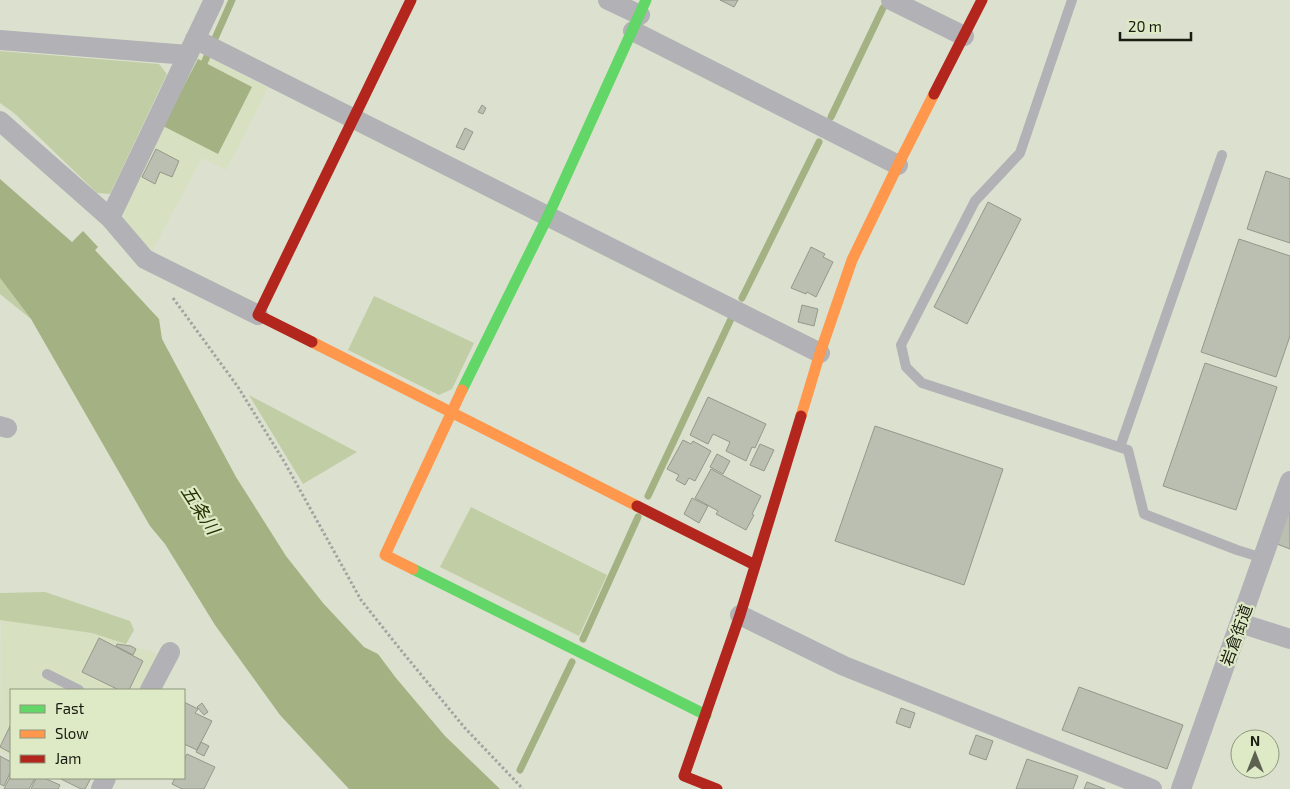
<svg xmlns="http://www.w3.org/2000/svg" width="1290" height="789" font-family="'Exo 2','Noto Sans JP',sans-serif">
<rect width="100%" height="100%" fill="#dbe1ce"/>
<!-- built -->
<path fill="#d7e1c1" d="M198 56 210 58 268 88 226 170 202 158 151 253 123 220 126 206Z
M1 619 92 633 162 655 144 690H11V756L0 751Z"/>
<!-- green -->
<path fill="#c1cda4" d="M0 51 159 64 167 74 110 194 97 193 14 113 0 103Z
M0 278 31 319 0 294Z
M374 296 474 343 452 389 439 395 348 350Z
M249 395 357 452 303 484Z
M471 507 607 575 579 636 440 567Z
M45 592 130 621 134 630 126 644 92 633 0 620V593Z"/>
<!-- water -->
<path fill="#a4b182" d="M198 59 252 87 218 154 163 126Z
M0 179 72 242 83 231 98 247 95 250 159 319 162 339 236 477 286 556 323 603 364 647 378 654 396 678 445 736 500 789H349L280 715 215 625 165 544 150 526 31 319 0 278Z"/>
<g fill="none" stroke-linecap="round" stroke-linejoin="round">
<!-- stream -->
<path stroke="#a4b182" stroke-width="7" d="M201 70 232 0
M831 117 883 8
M742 298 819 142
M648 496 731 319
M583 639 638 517
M520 770 572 662"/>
</g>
<!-- building -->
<path fill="#bbbfb1" stroke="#94988a" d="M720 0H738L734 7Z
M482 105 486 108 483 114 478 112Z
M465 128 473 132 464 150 456 147Z
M156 149 179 161 172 177 160 172 155 184 142 177Z
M1266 171 1290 179V243L1247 229Z
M988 202 1021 219 967 324 934 307Z
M1239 239 1290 256V336L1276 377 1201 352Z
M811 247 825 254 823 257 833 262 816 297 807 292 806 294 791 288Z
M802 305 818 309 814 326 798 322Z
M1205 363 1277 387 1236 510 1163 486Z
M708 397 766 424 755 448 752 447 746 461 726 451 730 442 713 434 708 444 690 435Z
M875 426 1003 469 964 585 835 541Z
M683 440 691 444 693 441 711 451 695 481 689 478 685 485 676 480 679 475 667 469Z
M760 444 774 450 764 471 750 465Z
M717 454 730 461 723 474 710 467Z
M711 469 761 496 752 514 754 515 746 530 716 514 718 511 695 498Z
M692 498 708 506 699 523 684 514Z
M1290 506V549L1277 544Z
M99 638 143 661 129 690H119L82 672Z
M117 644 131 646 136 649 133 655 116 646Z
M1079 687 1183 725 1167 769 1062 730Z
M184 702 198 709 195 713 212 721 197 750 184 744Z
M202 703 208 712 204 715 197 707Z
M901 708 915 713 910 728 896 723Z
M11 724V753L0 747Z
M976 735 993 741 986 760 969 754Z
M201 742 209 746 204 756 196 752Z
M187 754 215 767 204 789H182L172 784 175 778H184V760Z
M0 756 11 762V771L4 786 0 784Z
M1027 759 1078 776 1073 789H1016Z
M11 775V778H35L29 789H4Z
M36 778H44L60 785 58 789H31Z
M59 778H91L85 789H81Z
M1087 782 1105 789H1084Z"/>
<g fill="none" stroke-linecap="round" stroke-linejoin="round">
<!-- path -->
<path stroke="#a2a3a2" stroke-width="3" stroke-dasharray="2.5 2.5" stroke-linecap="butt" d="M173 298 238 387 285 463 361 600 400 649 464 727 523 789"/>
<!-- lane -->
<path stroke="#b1b1b6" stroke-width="10" d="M1072 0 1020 153 975 201 901 345 906 367 922 383 1128 450 1144 514 1237 550 1263 558
M1120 447 1222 155
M47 674 79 690"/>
<!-- street -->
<path stroke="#b1b1b6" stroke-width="20" d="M608 0 640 15
M891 0 964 36
M633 31 898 165
M195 39 820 353
M0 40 188 55
M0 121 110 218 145 259 258 315
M110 218 214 0
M0 426 7 428
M740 615 844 666 1152 789
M1240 623 1290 639
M150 690 170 652
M101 789 106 778
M1181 789 1290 481"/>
<!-- fast -->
<path stroke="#63d668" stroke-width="11" d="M462 390 548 216 646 0
M413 569 706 715"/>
<!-- slow -->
<path stroke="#ff974d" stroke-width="11" d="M312 342 637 506
M801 416 820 353 852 260 898 165 934 94
M413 569 385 555 462 390"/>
<!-- jam -->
<path stroke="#b3261e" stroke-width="11" d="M934 94 982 0
M312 342 258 315 411 0
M637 506 755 565
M717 789 684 776 740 615 801 416"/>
</g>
<g text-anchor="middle" stroke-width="4.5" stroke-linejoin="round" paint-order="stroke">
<!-- street labels -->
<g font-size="16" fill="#191c10" stroke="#dee9c6">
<text transform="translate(1236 635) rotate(-70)" y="6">岩倉街道</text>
</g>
<!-- water labels -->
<g font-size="18" font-style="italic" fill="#283202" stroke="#dee9c6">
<text transform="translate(200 510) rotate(57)" y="6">五条川</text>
</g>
</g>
<!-- legend -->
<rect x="10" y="689" width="175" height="90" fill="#dee9c6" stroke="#8f977d"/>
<rect x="20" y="705" width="25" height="8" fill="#63d668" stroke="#8f977d"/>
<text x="55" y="714" font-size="15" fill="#191c10">Fast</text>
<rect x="20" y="730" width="25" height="8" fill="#ff974d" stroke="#8f977d"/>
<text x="55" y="739" font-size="15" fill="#191c10">Slow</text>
<rect x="20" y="755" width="25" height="8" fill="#b3261e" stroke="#8f977d"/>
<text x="55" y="764" font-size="15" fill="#191c10">Jam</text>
<!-- north arrow -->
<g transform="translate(1255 754)"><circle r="24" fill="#dee9c6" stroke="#8f977d"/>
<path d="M0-4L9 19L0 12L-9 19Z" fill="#5d6152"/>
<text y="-8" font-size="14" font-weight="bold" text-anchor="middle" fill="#191c10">N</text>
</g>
<!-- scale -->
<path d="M1120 32v8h71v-8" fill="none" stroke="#191c10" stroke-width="2.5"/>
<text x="1128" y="32" font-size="15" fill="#191c10" stroke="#dee9c6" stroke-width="4" paint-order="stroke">20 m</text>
</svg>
